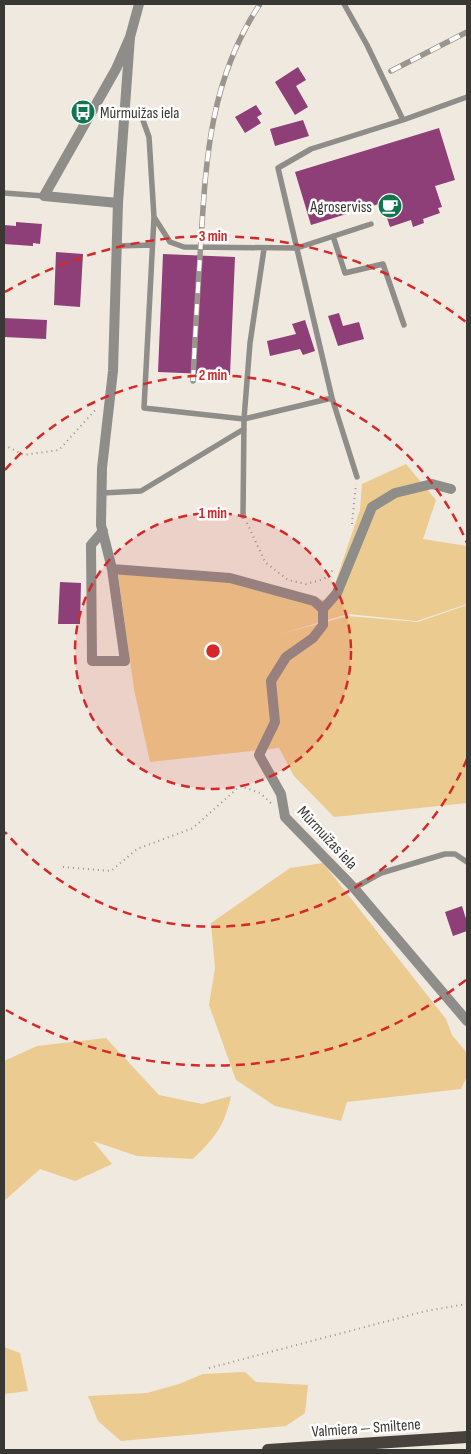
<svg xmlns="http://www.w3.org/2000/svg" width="471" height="1454" font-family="'Sofia Sans Condensed',sans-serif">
<rect width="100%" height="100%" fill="#efe9df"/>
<!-- green -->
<path fill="#ebcb8f" d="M406 464 436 500 423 539 467 546V604L417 621 348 614 280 634 348 616 418 622 467 605V803L334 817 294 776 279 748 150 762 134 689 118 574 222 579 329 601 360 510 362 484Z
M323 863 446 1019 452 1035 467 1053V1076L461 1089 347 1102 341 1121 275 1106 236 1080 209 1005 215 968 211 923 290 868Z
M106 1038 159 1095 202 1104 231 1096C225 1125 214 1139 193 1159L137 1156 93 1141 112 1164 75 1181 40 1169 4 1201V1061L37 1046Z
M4 1347 20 1353 28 1391 4 1394Z
M245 1372 256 1382 308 1385 305 1413 286 1426 121 1441 98 1421 88 1396 147 1393 179 1384 203 1374Z"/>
<!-- building -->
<path fill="#8e3f78" d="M298 67 306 80 296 86 308 107 295 115 275 82Z
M256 105 262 114 257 117 261 123 245 133 235 117Z
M303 120 309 136 275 146 270 129Z
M439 128 455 180 435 186 442 207 438 208 440 213 423 219 424 223 413 227 411 220 390 227 382 203 311 225 295 172Z
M16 222 42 224 40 244 33 243V246L4 244V225L16 226Z
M56 252 83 254 80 307 54 305Z
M163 254 235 257 230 375 158 372Z
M339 313 343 326 359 322 364 339 338 346 328 316Z
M4 318 47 320 46 339 4 337Z
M305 320 315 351 303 355 300 349 270 356 267 341 296 334 292 324Z
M60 582 81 583 80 624H58Z
M462 906 467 922V931L453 936 445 912Z"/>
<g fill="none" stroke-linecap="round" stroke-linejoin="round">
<!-- path -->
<path stroke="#98948d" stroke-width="2" stroke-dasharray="1 4" stroke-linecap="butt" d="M4 445 24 455 59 450 97 408
M247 523 265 562 288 580 306 584 324 579 335 568
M352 524 356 484
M63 867 111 871 137 849 193 828 240 786 260 793 271 803
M209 1368 426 1311 467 1304"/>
<!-- service -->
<path stroke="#8f8d89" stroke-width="5.5" d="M344 4 367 45 403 120 311 149 278 168 332 398 357 477
M140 112 149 137 154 217 144 408 244 419 332 398
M403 120 467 97
M4 193 44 196
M154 217 170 242 184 247 297 248 371 224
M333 236 345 273 383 264 404 325
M116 246 152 245
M102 493 141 491 244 429
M243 516 244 419 250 343 264 249
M354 888 381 873 445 854H455L467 862"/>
<!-- minor -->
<path stroke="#8f8d89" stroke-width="10" d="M103 531 91 545 92 661H125L112 569 101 525 102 468 113 371 118 203
M112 569 230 578 314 601 323 609V625L313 638 286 657 271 681 275 722 259 755 281 794 285 817 354 888 467 1021
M323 609 337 593 372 507 395 493 432 484 451 489"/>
<!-- tertiary -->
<path stroke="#8f8d89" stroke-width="10" d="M130 37 116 69 44 196 118 203 130 37 139 4"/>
<!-- primary -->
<path stroke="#47433c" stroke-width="12" d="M268 1450 467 1437"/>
<defs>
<path id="rail" d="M391 71 467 32
M193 381C195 334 198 287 201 241 206 155 211 78 260 4"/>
</defs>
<!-- rail casing -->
<use href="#rail" stroke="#9a968f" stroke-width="5.5"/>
<!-- rail -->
<use href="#rail" stroke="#fff" stroke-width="4" stroke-dasharray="11" stroke-linecap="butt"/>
</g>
<!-- distance rings -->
<circle cx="213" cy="651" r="138" fill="#d62828" fill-opacity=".12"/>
<g fill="none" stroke="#d62828" stroke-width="2.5" stroke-dasharray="9 6">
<circle cx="213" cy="651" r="138"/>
<path d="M467 759A276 276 0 0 1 5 832M5 470A276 276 0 0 1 467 543"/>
<path d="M466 980A415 415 0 0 1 6 1010M5 292A415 415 0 0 1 466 322"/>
</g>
<!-- icons -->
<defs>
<symbol id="bus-disc" viewBox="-11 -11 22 22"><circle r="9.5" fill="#10764f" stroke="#fff"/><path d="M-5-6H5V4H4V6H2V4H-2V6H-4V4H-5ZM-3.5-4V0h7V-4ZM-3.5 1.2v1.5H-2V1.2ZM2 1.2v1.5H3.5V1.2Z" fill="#fff"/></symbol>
<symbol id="cafe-disc" viewBox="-11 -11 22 22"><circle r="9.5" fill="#10764f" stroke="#fff"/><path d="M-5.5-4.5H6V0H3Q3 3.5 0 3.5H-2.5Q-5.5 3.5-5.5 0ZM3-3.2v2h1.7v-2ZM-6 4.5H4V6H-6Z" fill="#fff"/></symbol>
</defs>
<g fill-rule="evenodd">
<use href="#bus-disc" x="69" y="98" width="28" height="28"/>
<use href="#cafe-disc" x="376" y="192" width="28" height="28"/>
</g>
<g text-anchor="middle" stroke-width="5" stroke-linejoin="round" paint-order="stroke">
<!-- poi labels -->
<g font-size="16" fill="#3a3834" stroke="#fff" text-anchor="start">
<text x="100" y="118">Mūrmuižas iela</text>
<text x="372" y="212" text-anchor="end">Agroserviss</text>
</g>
<!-- street labels -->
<g font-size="16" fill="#3a3834" stroke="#fff">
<text transform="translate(328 837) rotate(47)" y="6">Mūrmuižas iela</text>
<text transform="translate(366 1427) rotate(-4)" y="6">Valmiera — Smiltene</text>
</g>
</g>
<circle cx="213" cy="651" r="8" fill="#d62828" stroke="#fff" stroke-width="2.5"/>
<g font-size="15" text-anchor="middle" font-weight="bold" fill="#d62828" stroke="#fff" stroke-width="5" stroke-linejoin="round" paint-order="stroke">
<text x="213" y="241">3 min</text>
<text x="213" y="380">2 min</text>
<text x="213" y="518">1 min</text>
</g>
<!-- border -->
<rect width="471" height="1454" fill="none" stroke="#3a3834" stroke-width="10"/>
</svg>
